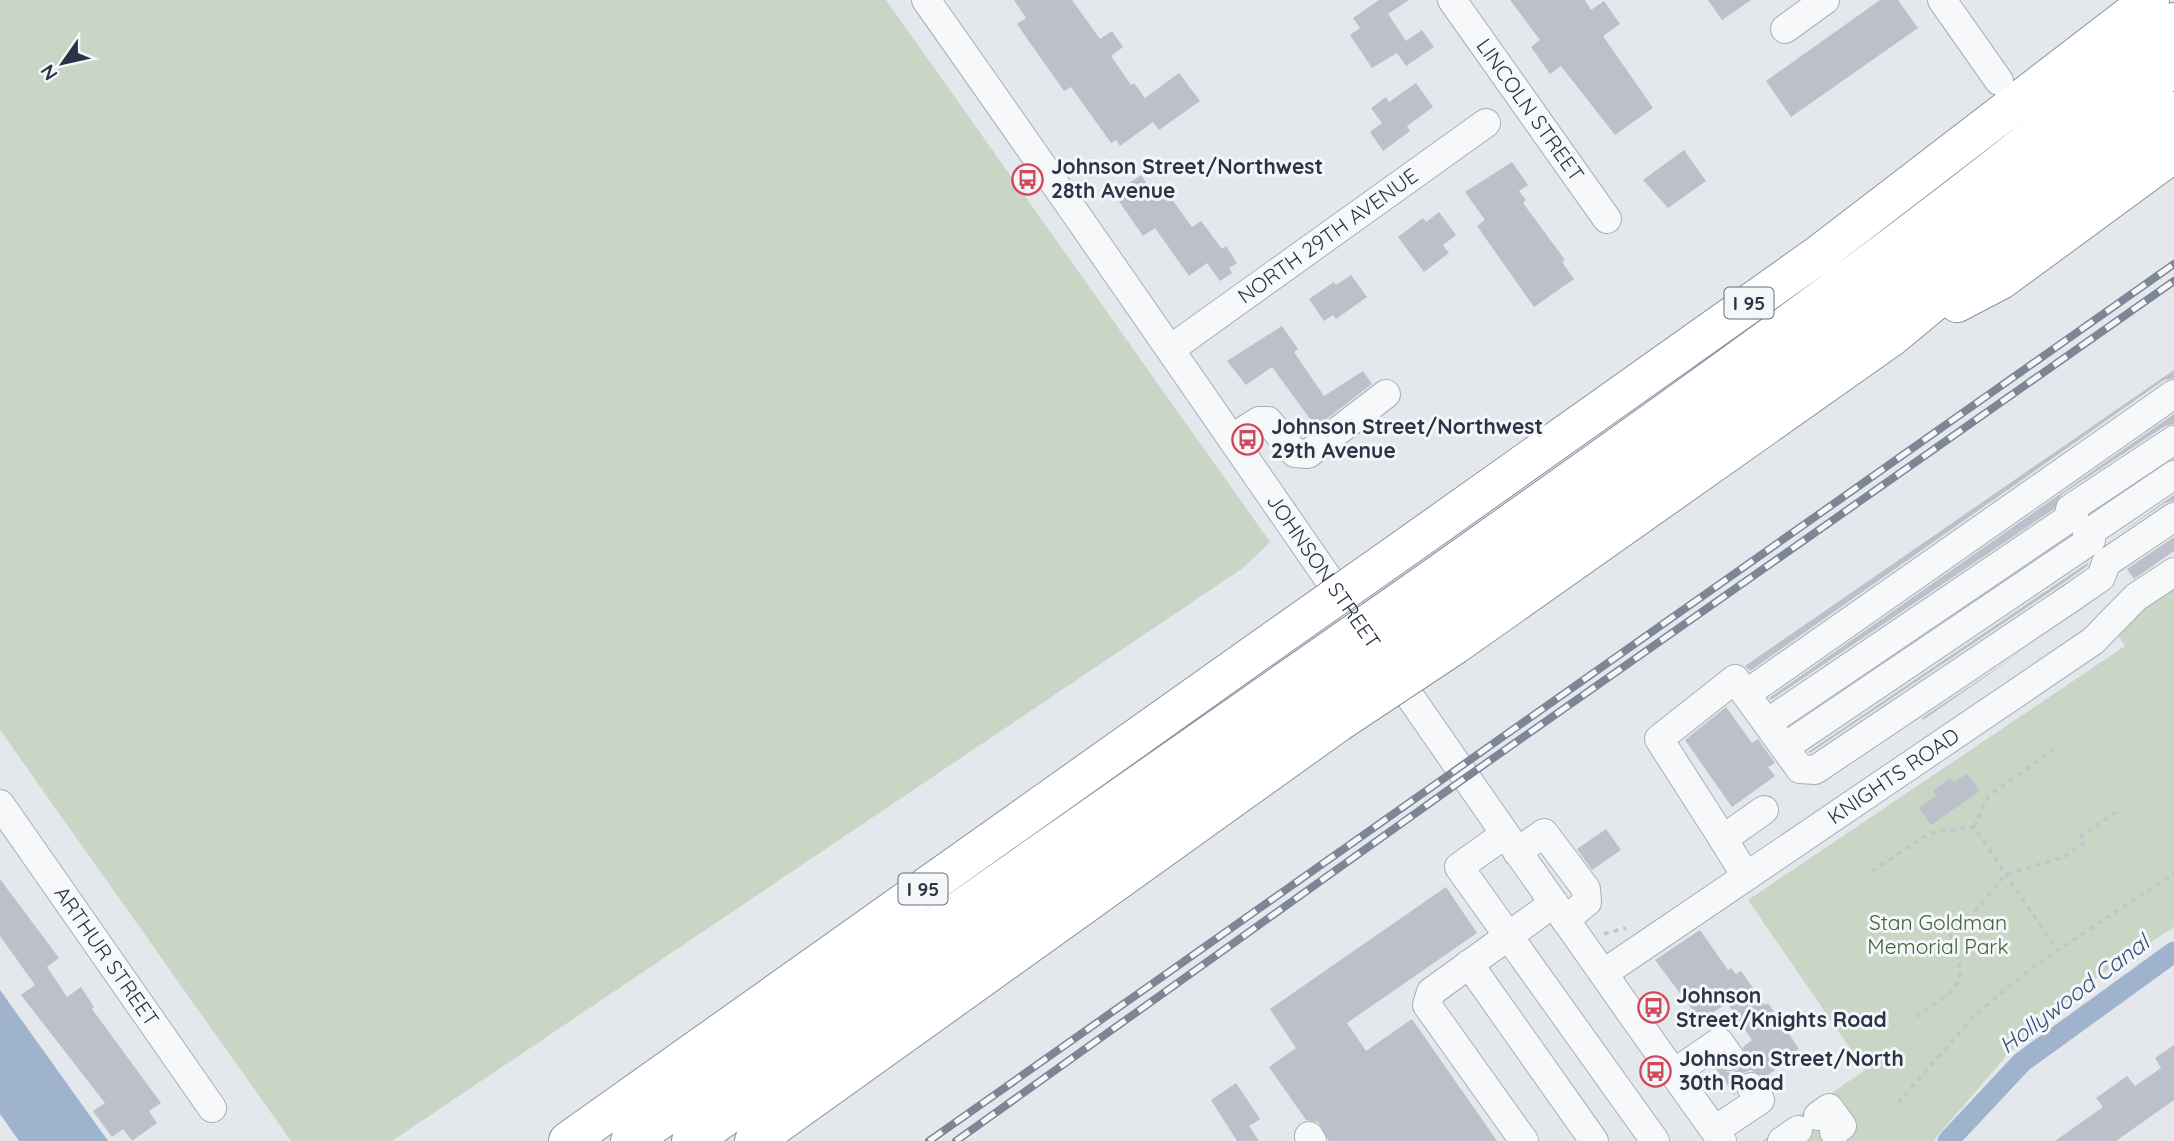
<svg xmlns="http://www.w3.org/2000/svg" width="2174" height="1141" font-family="Quicksand,sans-serif">
<rect width="100%" height="100%" fill="#e4e7ec"/>
<!-- green -->
<path fill="#c9d6c5" d="M0 0H886L1270 542 1243 568 392 1141H291L0 730Z
M2174 584V927L2090 982 2007 1055 1933 1141H1762L1865 1070 1748 900 2125 646 2112 626Z"/>
<!-- water -->
<path fill="#9fb4cc" d="M0 990 108 1141H19L0 1114Z"/>
<g fill="none" stroke-linecap="round" stroke-linejoin="round">
<!-- canal -->
<path stroke="#9fb4cc" stroke-width="21" d="M1948 1141 2022 1062 2174 952"/>
</g>
<!-- building -->
<path fill="#bbc0ca" d="M1014 0H1072L1100 39 1112 31 1123 47 1111 56 1131 85 1134 83 1145 98 1179 73 1200 101 1159 130 1153 122 1120 146 1116 140 1111 143 1071 87 1064 91 1028 40 1017 24 1026 18Z
M1379 0H1409L1388 14 1406 41 1422 30 1434 47 1406 66 1397 53 1372 68 1350 35 1360 28 1353 18Z
M1510 0H1585L1591 10 1604 1 1620 24 1603 36 1653 108 1615 135 1561 66 1550 74 1531 47 1540 40Z
M1708 0H1751L1722 20Z
M1880 0H1898L1918 28 1791 117 1766 81Z
M1416 83 1433 107 1407 126 1410 131 1383 151 1370 132 1382 123 1371 108 1386 97 1389 102Z
M1684 150 1706 181 1668 208 1643 180Z
M1512 162 1528 185 1519 191 1526 200 1523 203 1565 260 1562 262 1574 279 1534 307 1477 226 1485 220 1465 192Z
M1141 175 1158 201 1168 194 1192 227 1201 221 1222 249 1226 246 1237 263 1229 268 1232 273 1220 281 1207 263 1189 276 1155 228 1143 236 1114 194Z
M1439 212 1456 235 1443 245 1449 253 1424 272 1398 237 1423 218 1426 222Z
M1351 275 1367 297 1336 319 1333 315 1324 321 1309 299 1334 282 1336 285Z
M1282 326 1298 349 1294 352 1324 396 1363 371 1372 384 1316 427 1272 367 1246 385 1227 361Z
M2174 370V378L2164 380 1750 671 1745 666Z
M2174 414V424L2165 426 2061 495 2054 509 1771 700 1769 698Z
M2174 495V501L2165 503 2107 542Z
M2174 537V551L2134 579 2127 569Z
M2089 562 2087 566 2062 584 1810 753 1808 752Z
M2024 650 1923 720 1922 718Z
M1726 707 1752 743 1758 739 1775 763 1768 767 1775 776 1732 807 1685 740Z
M1967 774 1980 791 1931 825 1919 808 1936 796 1933 791 1950 778 1954 782Z
M1606 829 1621 850 1592 870 1577 849Z
M0 879 59 958 47 967 67 997 81 987 94 1007 92 1009 161 1103 149 1111 157 1123 132 1141 123 1129 112 1137 93 1111 105 1103 21 995 35 985 0 936Z
M1446 887 1477 933 1347 1023 1366 1051 1412 1019 1497 1141H1329L1318 1122 1306 1120 1269 1067 1296 1048 1270 1009Z
M1700 930 1728 970 1731 968 1736 974 1741 971 1765 1005 1768 1003 1799 1049 1773 1067 1775 1070 1765 1077 1750 1070 1741 1074 1736 1081 1735 1096 1714 1066 1730 1073 1738 1070 1744 1062 1743 1047 1752 1040 1727 1003 1701 1021 1655 960Z
M2174 1045V1100L2116 1141H2055L2103 1107 2096 1098 2127 1076 2135 1086 2161 1068 2155 1058Z
M1236 1083 1260 1119 1249 1126 1259 1141H1237L1211 1100Z"/>
<g fill="none" stroke-linecap="round" stroke-linejoin="round">
<defs>
<g id="minor">
<path id="s1" d="M926 0C1194 379 1452 764 1722 1141"/>
<path id="s2" d="M1452 0 1607 219"/>
<path d="M1942 0 1999 81"/>
<path d="M1785 29 1825 0"/>
<path id="s3" d="M1172 348 1486 123"/>
<path d="M1232 438 1259 421H1268L1295 453 1308 454 1386 394"/>
<path d="M2070 509 2174 440"/>
<path d="M2087 534 2174 475"/>
<path d="M1746 694 2174 394"/>
<path d="M1767 723 2074 515"/>
<path d="M1785 747 2091 540"/>
<path id="s4" d="M0 804 212 1108"/>
<path d="M1504 835 1459 867 1655 1141"/>
<path d="M1723 839 1659 739 1735 679 1800 769 1815 770 2071 598 2101 577 2106 563 2174 517"/>
<path d="M1517 852 1544 833 1586 889 1587 902 1565 920"/>
<path d="M1746 876 1723 839 1764 810"/>
<path d="M1469 964 1594 1141"/>
<path id="s5" d="M1604 973 2093 641 2136 597 2174 572"/>
<path d="M1674 1073 1719 1042 1729 1056"/>
<path d="M1818 1116 1829 1108 1842 1126 1834 1132"/>
<path d="M1715 1130 1760 1100 1751 1087"/>
<path d="M1309 1136 1312 1141"/>
<path d="M1524 1141 1427 1005 1431 992 1554 903"/>
<path d="M1782 1141 1798 1130"/>
</g>
<path id="highway" d="M1957 303 2001 280 2174 153
M1405 548 1818 255 2150 0
M1415 591C1673 408 1933 227 2174 22
M1434 617 1868 308 2026 188 2174 66
M1455 645 1890 338 1995 251 2174 111
M568 1141 1277 638
M630 1141 1305 668
M691 1141 1323 694
M754 1141 1339 722"/>
</defs>
<!-- minor casing -->
<use href="#minor" stroke="#a9aeb7" stroke-width="30"/>
<!-- highway casing -->
<use href="#highway" stroke="#8b94a3" stroke-width="40"/>
<!-- path -->
<path stroke="#c2c5cb" stroke-width="3.5" stroke-dasharray="5 5" stroke-linecap="butt" d="M1974 827 1988 796 2053 750
M1872 871 1930 833 1974 827 2057 950
M1604 934 1626 928
M1916 1017C1958 987 1972 987 1949 933L1966 922 2006 874 2064 857 2085 842 2081 836 2116 812
M1898 1103 1974 1016 2033 967 2174 873"/>
<!-- minor -->
<use href="#minor" stroke="#f7f8fa" stroke-width="28"/>
<!-- highway -->
<use href="#highway" stroke="#fff" stroke-width="38"/>
<defs>
<path id="rail" d="M929 1141 2174 264
M956 1141 1465 778 2174 281"/>
</defs>
<!-- rail casing -->
<use href="#rail" stroke="#7d8696" stroke-width="8"/>
<!-- rail -->
<use href="#rail" stroke="#f4f6f9" stroke-width="5" stroke-dasharray="16" stroke-linecap="butt"/>
<defs>
<path id="highway-bridge" d="M1277 638 1405 548
M1305 668 1415 591
M1323 694 1434 617
M1339 722 1455 645"/>
</defs>
<!-- highway-bridge casing -->
<use href="#highway-bridge" stroke="#8b94a3" stroke-width="40" stroke-linecap="butt"/>
<!-- highway-bridge -->
<use href="#highway-bridge" stroke="#fff" stroke-width="38"/>
</g>
<!-- icons -->
<defs>
<symbol id="bus-ring" viewBox="-11 -11 22 22"><circle r="9.5" fill="#f4f6f9" stroke="#d1495b" stroke-width="1.5"/><path d="M-5-6H5V4H4V6H2V4H-2V6H-4V4H-5ZM-3.5-4V0h7V-4ZM-3.5 1.2v1.5H-2V1.2ZM2 1.2v1.5H3.5V1.2Z" fill="#d1495b"/></symbol>
</defs>
<g fill-rule="evenodd">
<use href="#bus-ring" x="1010" y="162" width="35" height="35"/>
<use href="#bus-ring" x="1230" y="422" width="35" height="35"/>
<use href="#bus-ring" x="1636" y="990" width="35" height="35"/>
<use href="#bus-ring" x="1638" y="1054" width="35" height="35"/>
</g>
<g text-anchor="middle" stroke-width="6" stroke-linejoin="round" paint-order="stroke">
<!-- shield labels -->
<g fill="#f4f6f9" stroke="#676e7b" stroke-width="2">
<rect x="1724.5" y="287.5" width="49" height="31" rx="5"/>
<rect x="898.5" y="873.5" width="49" height="31" rx="5"/>
</g>
<g font-size="19" font-weight="bold" fill="#2b3445">
<text x="1749" y="310">I 95</text>
<text x="923" y="896">I 95</text>
</g>
<!-- street labels -->
<g font-size="21" fill="#2b3445" stroke="#f4f6f9">
<text dy="7" stroke="none"><textPath href="#s2" startOffset="135">LINCOLN STREET</textPath></text>
<text dy="7" stroke="none"><textPath href="#s3" startOffset="192">NORTH 29TH AVENUE</textPath></text>
<text dy="7" stroke="none"><textPath href="#s1" startOffset="696">JOHNSON STREET</textPath></text>
<text dy="7" stroke="none"><textPath href="#s5" startOffset="350">KNIGHTS ROAD</textPath></text>
<text dy="7" stroke="none"><textPath href="#s4" startOffset="186">ARTHUR STREET</textPath></text>
</g>
<!-- poi labels -->
<g font-size="21" font-weight="bold" fill="#2b3445" stroke="#f4f6f9" text-anchor="start">
<text x="1051" y="174">Johnson Street/Northwest<tspan x="1051" dy="24">28th Avenue</tspan></text>
<text x="1271" y="434">Johnson Street/Northwest<tspan x="1271" dy="24">29th Avenue</tspan></text>
<text x="1676" y="1003">Johnson<tspan x="1676" dy="24">Street/Knights Road</tspan></text>
<text x="1679" y="1066">Johnson Street/North<tspan x="1679" dy="24">30th Road</tspan></text>
</g>
<!-- park labels -->
<g font-size="21" fill="#3f6138" stroke="#f4f6f9">
<text x="1938" y="930">Stan Goldman<tspan x="1938" dy="24">Memorial Park</tspan></text>
</g>
<!-- water labels -->
<g font-size="23" font-style="italic" fill="#34527a" stroke="#f4f6f9">
<text transform="translate(2074 994) rotate(-37)" y="8">Hollywood Canal</text>
</g>
</g>
<!-- north arrow -->
<g transform="translate(63 63) rotate(236)" stroke="#f4f6f9" stroke-width="5" paint-order="stroke">
<path d="M0-5L12 26L0 18L-12 26Z" fill="#2b3445"/>
<text y="-10" font-size="19" font-weight="bold" text-anchor="middle" fill="#2b3445">N</text>
</g>
</svg>
